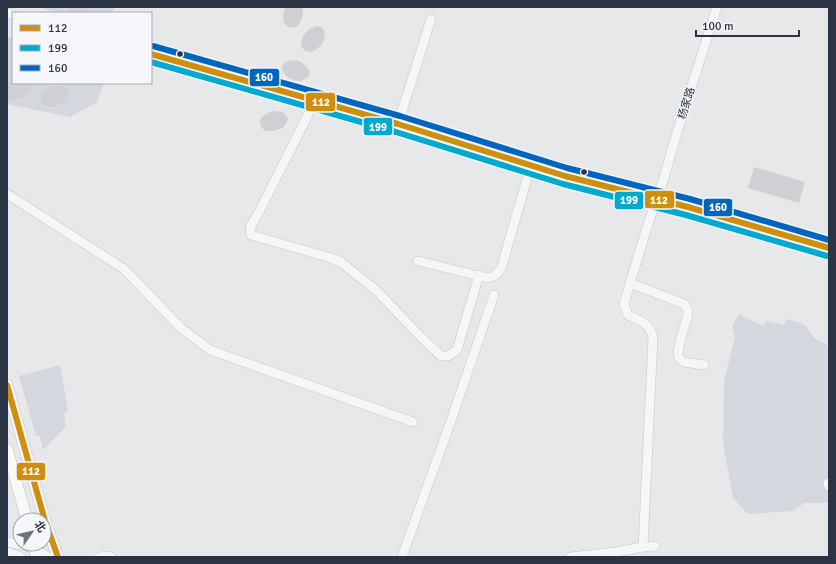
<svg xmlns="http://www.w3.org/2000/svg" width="836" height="564" font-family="Signika,'Noto Sans SC',sans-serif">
<rect width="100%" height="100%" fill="#e6e8ea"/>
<!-- built -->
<path fill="#d4d7dd" d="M38 7H120L115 8 112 13H60Z
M7 37H13V83H104L97 102 70 117 7 104Z
M739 314 763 326 766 321 784 325 786 319 798 322 806 326 814 338 826 344 829 349V502L824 503H804L793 511 748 514 733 498 723 443 724 381 735 337 732 327Z
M60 365 68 410 64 414 66 427 43 450 40 436H36L19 376Z"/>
<!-- building -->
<path fill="#ced0d3" d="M68 7H89L83 13H71Z
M285 7H303L302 18 299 24 296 27 290 28 286 25 284 23 283 15Z
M317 26 322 28 324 30 325 37 322 44 317 49 314 51 310 52 305 51 302 47 301 43 303 36 307 31 310 29Z
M295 60 301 62 307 67 310 73 307 78 301 81H297L290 79 285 75 282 69 283 64 287 61Z
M13 79V83H31V88L28 94 22 98 15 100 7 98V84Z
M54 86H61L65 88 68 92V95L66 101 63 103 53 107H49L46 106 42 102 41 97 42 94 47 89Z
M274 111 282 112 285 114 288 119 287 122 283 128 280 129 273 131H266L263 129 260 125V120L262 117 268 113Z
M754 167 805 182 799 203 748 188Z"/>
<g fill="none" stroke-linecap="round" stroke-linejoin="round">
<defs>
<path id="minor" d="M7 13 13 15
M151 54 398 124 565 176 688 207 829 248
M315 101 261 208 250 228 251 235 328 257 341 262 377 291 421 337 441 356H448L457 350 479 275
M398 124 431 19
M7 194 124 269 181 328 210 350 413 422
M418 261 487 278 494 276 501 269 531 165
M630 283 684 304 688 310V314C686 323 677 348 678 355 679 359 681 360 684 362L704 365
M828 483 829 486
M7 542 34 548 48 557
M643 547 653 338C649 322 641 322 628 315L624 305 630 283 648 224 664 178 677 132 717 7
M7 552 21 557
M100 557 108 556 111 557
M402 557 452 418 494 295
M570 557 616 552 643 547 655 546"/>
<path id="major" d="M7 385 45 521 58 557
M7 449 27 520
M33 544 37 557"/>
</defs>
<!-- minor casing -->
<use href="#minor" stroke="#c4c6c8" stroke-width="10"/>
<!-- major casing -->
<use href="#major" stroke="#c2c5c8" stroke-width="12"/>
<!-- minor -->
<use href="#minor" stroke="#f5f6f7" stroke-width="9"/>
<!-- major -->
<use href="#major" stroke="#f8f8f8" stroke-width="11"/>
<defs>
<path id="bus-1" d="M151 54 398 124 565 176 688 207 829 248
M7 385 45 521 58 557"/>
<path id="bus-2" d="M151 62 396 132 563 184 686 215 827 256"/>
<path id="bus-3" d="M153 46 400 116 567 168 690 199 829 240"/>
</defs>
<!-- bus-1 casing -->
<use href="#bus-1" stroke="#f4f6f9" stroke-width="9"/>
<!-- bus-2 casing -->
<use href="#bus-2" stroke="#f4f6f9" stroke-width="9"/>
<!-- bus-3 casing -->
<use href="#bus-3" stroke="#f4f6f9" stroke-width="9"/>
<!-- bus-1 -->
<use href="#bus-1" stroke="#ce8f0e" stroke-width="6"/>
<!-- bus-2 -->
<use href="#bus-2" stroke="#00a9ce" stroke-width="6"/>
<!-- bus-3 -->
<use href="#bus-3" stroke="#0065bd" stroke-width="6"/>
</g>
<!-- markers -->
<g fill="#2b3445" stroke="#f4f6f9" stroke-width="1.5">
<circle cx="180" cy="54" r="3.5"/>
<circle cx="584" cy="172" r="3.5"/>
</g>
<g text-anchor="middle" stroke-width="3" stroke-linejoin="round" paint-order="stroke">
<!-- street labels -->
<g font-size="11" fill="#2b3445" stroke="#f4f6f9">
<text transform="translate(686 103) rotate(-73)" y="4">杨家路</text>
</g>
</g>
<g stroke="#f4f6f9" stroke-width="1.5">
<rect x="249" y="68" width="31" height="19" rx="4" fill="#0065bd"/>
<rect x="305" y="92" width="31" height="20" rx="4" fill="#ce8f0e"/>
<rect x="363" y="117" width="30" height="19" rx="4" fill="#00a9ce"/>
<rect x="644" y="190" width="31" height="19" rx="4" fill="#ce8f0e"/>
<rect x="614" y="191" width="30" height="19" rx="4" fill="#00a9ce"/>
<rect x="703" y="198" width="30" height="19" rx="4" fill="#0065bd"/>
<rect x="16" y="462" width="30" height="19" rx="4" fill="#ce8f0e"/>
</g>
<g font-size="11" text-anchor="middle" font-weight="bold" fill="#fff">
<text x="264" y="81">160</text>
<text x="321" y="106">112</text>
<text x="378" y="131">199</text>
<text x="659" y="204">112</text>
<text x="629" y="204">199</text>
<text x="718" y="211">160</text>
<text x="31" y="475">112</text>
</g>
<!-- border -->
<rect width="836" height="564" fill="none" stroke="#2b3445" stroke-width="16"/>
<!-- legend -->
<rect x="12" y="12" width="140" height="72" fill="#f4f6f9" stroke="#a4a8b1"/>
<rect x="20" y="25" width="20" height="6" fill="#ce8f0e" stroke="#a4a8b1"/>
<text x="48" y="32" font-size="12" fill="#2b3445">112</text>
<rect x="20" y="45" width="20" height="6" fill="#00a9ce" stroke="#a4a8b1"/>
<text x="48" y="52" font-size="12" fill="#2b3445">199</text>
<rect x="20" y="65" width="20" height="6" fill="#0065bd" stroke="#a4a8b1"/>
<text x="48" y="72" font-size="12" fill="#2b3445">160</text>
<!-- north arrow -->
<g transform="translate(32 532) rotate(56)"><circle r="19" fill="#f4f6f9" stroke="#a4a8b1"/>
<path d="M0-3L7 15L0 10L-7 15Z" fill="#6c737f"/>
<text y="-6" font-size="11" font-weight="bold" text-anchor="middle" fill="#2b3445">北</text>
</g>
<!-- scale -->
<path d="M696 30v6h103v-6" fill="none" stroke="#2b3445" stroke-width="2"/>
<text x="702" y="30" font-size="12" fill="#2b3445" stroke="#f4f6f9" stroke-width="3" paint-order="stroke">100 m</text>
</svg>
